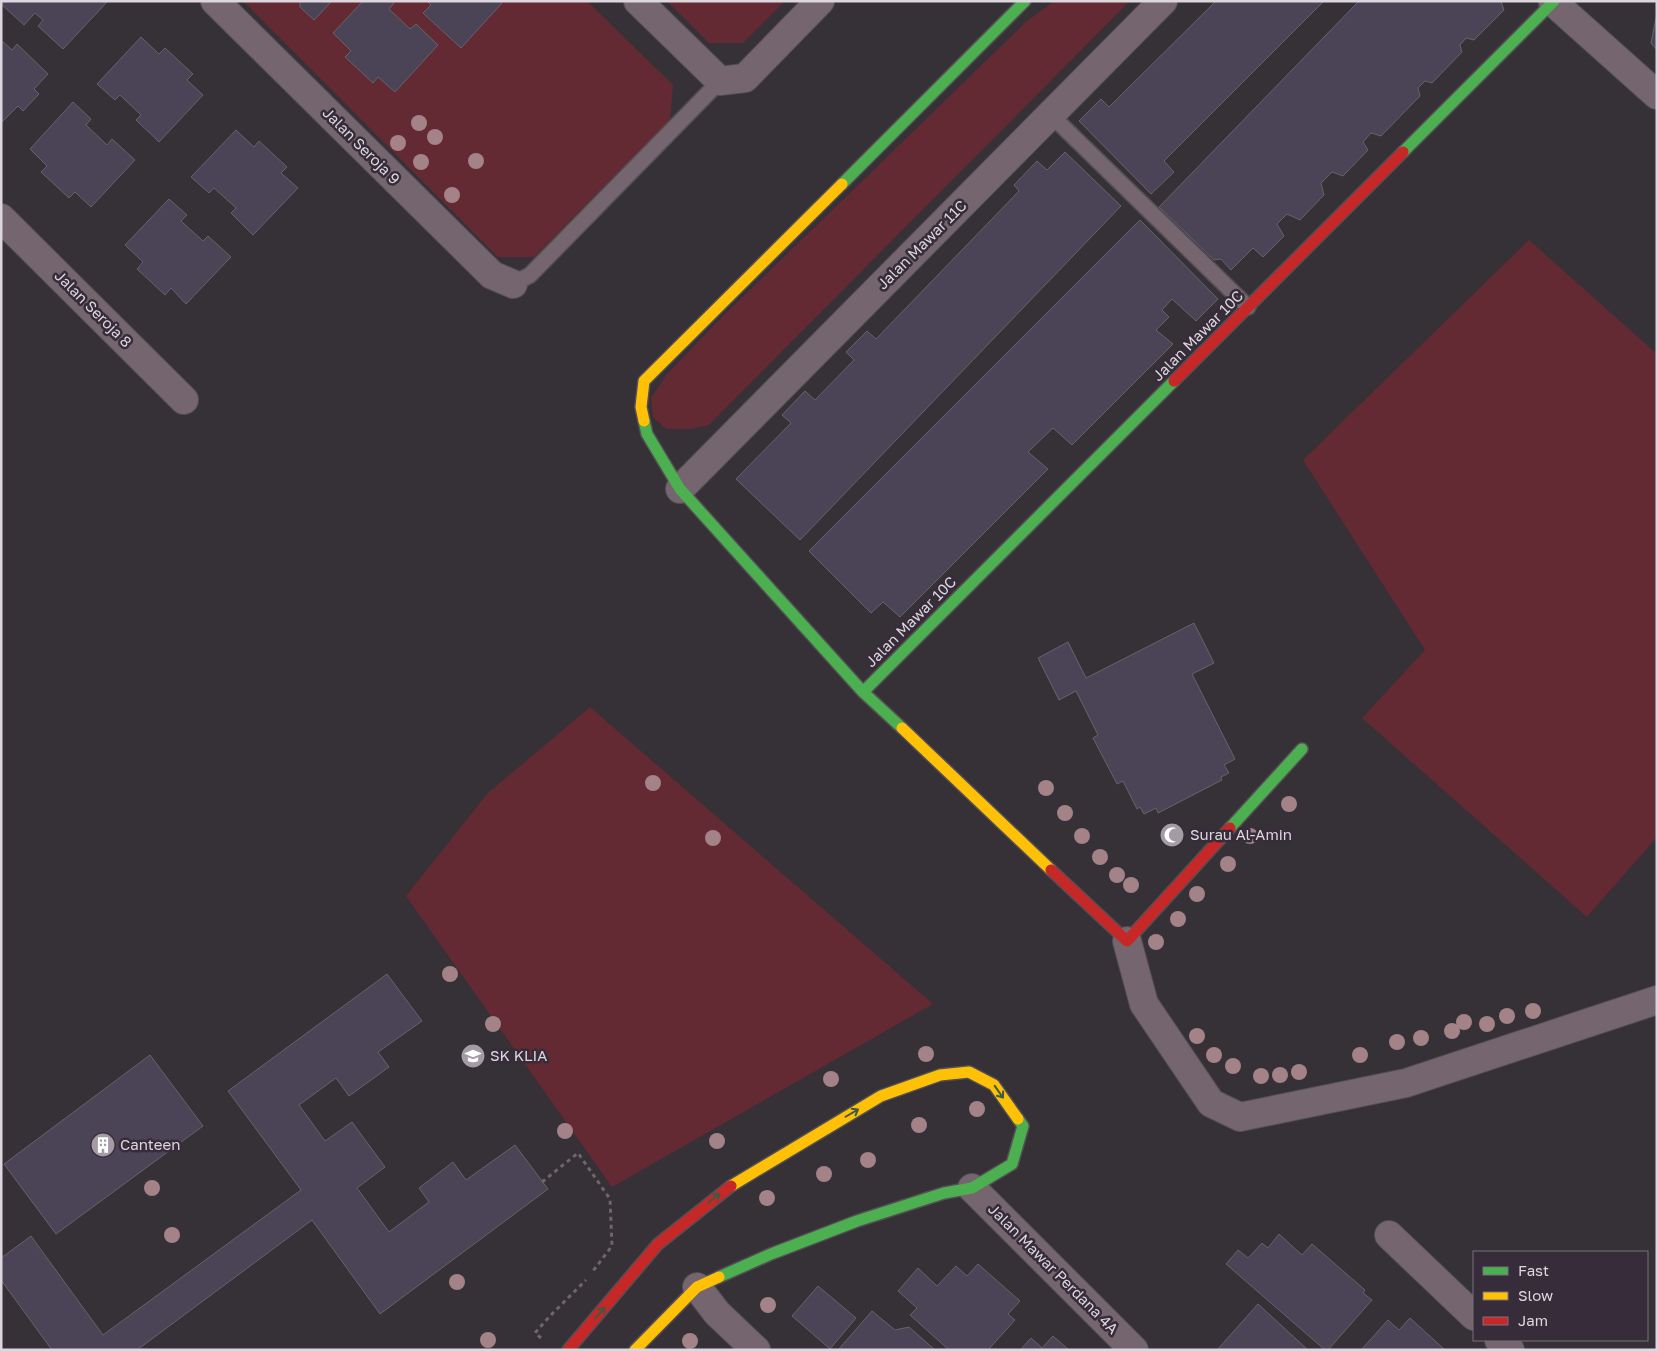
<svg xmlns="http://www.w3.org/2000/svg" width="1658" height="1351" font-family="'Golos Text',sans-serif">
<rect width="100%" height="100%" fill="#363037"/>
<!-- green -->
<path fill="#642a34" d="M243 1H587L673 85 670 120 534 257H498Z
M667 1H785L743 43H709Z
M1054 1H1130L709 425 690 429H666L653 417 651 398 667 374 723 316 1027 21Z
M1529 240 1657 354V837L1587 917 1362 718 1425 650 1303 460Z
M590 707 933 1004 612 1187 406 896 487 794Z"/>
<!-- building -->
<path fill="#4b4456" stroke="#666368" d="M1 1H108L63 49 38 26 43 20 35 13 24 25 1 4Z
M300 1H332L314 20 300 7Z
M363 1H392L394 3 389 9 410 29 416 24 438 45 395 92 378 77 373 83 345 57 351 51 333 33Z
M427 1H500L502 3 461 48 423 13 431 5Z
M1216 1H1324L1164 161 1174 172 1151 194 1079 121 1101 99 1109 107Z
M1359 1H1501L1504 10 1474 40 1466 38 1460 45 1462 52 1432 83 1425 81 1418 88 1420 96 1381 136 1371 133 1363 142 1368 150 1343 176 1332 172 1321 183 1324 195 1300 220 1287 214 1277 224 1284 236 1263 257 1253 248 1231 270 1221 259 1214 260 1159 207Z
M1657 13V50L1651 43Z
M141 37 159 54 165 48 193 74 187 80 203 95 159 142 136 120 141 115 120 95 115 100 97 84Z
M1 40 12 50 17 44 48 74 34 89 39 94 23 111 18 106 1 123Z
M73 102 91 119 86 125 107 145 112 139 135 160 91 207 75 192 69 198 41 172 47 166 30 149Z
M236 130 254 147 259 141 287 167 281 173 298 188 253 235 231 213 236 208 214 188 209 193 191 177Z
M1065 152 1121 206 800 540 736 479 791 423 782 415 805 391 815 400 854 360 846 352 867 331 876 339 1019 191 1014 185 1037 161 1047 170Z
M169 199 187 215 181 221 203 241 208 236 231 257 186 304 171 288 165 295 137 269 143 262 125 245Z
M1140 220 1218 299 1196 321 1172 299 1162 310 1169 317 1156 330 1173 344 1072 445 1053 428 1028 452 1048 469 900 617 883 602 871 613 809 551Z
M1194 623 1214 663 1192 674 1235 759 1224 765 1229 773 1221 777 1222 780 1158 813 1156 808 1144 814 1140 807 1137 809 1123 781 1117 784 1093 738 1098 735 1076 691 1059 700 1038 658 1068 642 1086 678Z
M387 974 422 1021 378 1052 389 1067 349 1096 336 1078 299 1105 325 1141 352 1122 385 1167 357 1188 389 1232 429 1202 419 1188 453 1162 466 1180 515 1145 548 1189 380 1314 312 1220 137 1350H52L1 1280V1258L31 1236 103 1335 301 1190 228 1091Z
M150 1055 203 1126 56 1234 4 1164Z
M1279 1234 1302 1255 1312 1244 1365 1290 1363 1293 1372 1300 1328 1350H1325L1226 1264 1238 1250 1248 1258 1262 1243 1268 1248Z
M978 1264 1020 1301 1008 1314 1015 1320 988 1350H949L910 1315 917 1308 898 1291 918 1268 937 1286 956 1266 967 1276Z
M818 1286 856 1318 830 1349 792 1316Z
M1258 1304 1308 1350H1217Z
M872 1311 895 1330 909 1327 935 1350H838Z
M1410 1318 1445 1350H1361L1388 1320 1399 1330Z
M1053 1336 1069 1350H1020L1031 1338 1042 1348Z"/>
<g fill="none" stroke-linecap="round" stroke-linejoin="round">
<defs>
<path id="lane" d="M1051 115 1248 307
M513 284 530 275 720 81"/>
<path id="street" d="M215 1 492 275 513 284
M638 1 720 81 745 78 820 1
M1553 2 1657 95
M1 218 184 400
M680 489 1163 1
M1127 941 1144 1004 1211 1103 1240 1117 1406 1083 1657 1000
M972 1188 1134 1350
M1389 1235 1474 1316
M697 1287 717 1313 756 1350
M1499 1340 1510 1350"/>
<path id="fast" d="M1403 152 1554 1
M842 184 1025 1
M644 421 647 434 680 489 863 692 902 728
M863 692 1174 381
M1230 828 1302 749
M719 1277 771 1254 857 1221 944 1193 972 1188 1012 1164 1023 1126 1018 1119"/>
<path id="slow" d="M644 421 641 407 644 381 842 184
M902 728 1051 870
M731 1186 881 1096 940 1075 969 1072 994 1085 1018 1119
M635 1350 697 1287 719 1277"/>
<path id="jam" d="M1174 381 1403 152
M1051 870 1127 941 1230 828
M568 1350 658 1244 731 1186"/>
</defs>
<!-- lane casing -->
<use href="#lane" stroke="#534f54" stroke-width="18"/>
<!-- street casing -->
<use href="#street" stroke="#534f54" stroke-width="30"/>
<!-- fast casing -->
<use href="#fast" stroke="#534f54" stroke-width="14"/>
<!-- slow casing -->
<use href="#slow" stroke="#534f54" stroke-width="14"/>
<!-- jam casing -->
<use href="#jam" stroke="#534f54" stroke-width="14"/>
<!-- path -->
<path stroke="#70656d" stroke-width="3" stroke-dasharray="4 4" stroke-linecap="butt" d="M542 1182 578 1153 610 1199 612 1246 593 1271
M541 1338 535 1333 550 1316 586 1280"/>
<!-- lane -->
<use href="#lane" stroke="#75656e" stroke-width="15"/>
<!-- street -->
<use href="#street" stroke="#75656e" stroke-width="28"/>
<!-- fast -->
<use href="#fast" stroke="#4caf50" stroke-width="11"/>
<!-- slow -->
<use href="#slow" stroke="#ffc107" stroke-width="11"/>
<!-- jam -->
<use href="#jam" stroke="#c62828" stroke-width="11"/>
</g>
<!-- trees -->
<g fill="#a38288">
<circle cx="419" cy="123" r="8"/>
<circle cx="435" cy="137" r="8"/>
<circle cx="398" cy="143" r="8"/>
<circle cx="476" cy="161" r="8"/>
<circle cx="421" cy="162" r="8"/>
<circle cx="452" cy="195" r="8"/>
<circle cx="653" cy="783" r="8"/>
<circle cx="1046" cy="788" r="8"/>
<circle cx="1289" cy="804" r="8"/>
<circle cx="1065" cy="813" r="8"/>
<circle cx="1082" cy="836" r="8"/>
<circle cx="1250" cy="836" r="8"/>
<circle cx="713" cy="838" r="8"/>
<circle cx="1100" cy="857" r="8"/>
<circle cx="1228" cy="864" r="8"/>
<circle cx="1117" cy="875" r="8"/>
<circle cx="1131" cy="885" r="8"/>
<circle cx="1197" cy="894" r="8"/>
<circle cx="1178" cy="919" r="8"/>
<circle cx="1156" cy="942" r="8"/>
<circle cx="450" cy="974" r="8"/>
<circle cx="1533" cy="1011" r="8"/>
<circle cx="1507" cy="1016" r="8"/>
<circle cx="1464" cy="1022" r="8"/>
<circle cx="493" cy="1024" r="8"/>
<circle cx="1487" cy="1024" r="8"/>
<circle cx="1452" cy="1031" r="8"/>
<circle cx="1197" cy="1036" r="8"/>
<circle cx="1421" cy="1038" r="8"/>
<circle cx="1397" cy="1042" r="8"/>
<circle cx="926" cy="1054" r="8"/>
<circle cx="1214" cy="1055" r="8"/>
<circle cx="1360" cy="1055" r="8"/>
<circle cx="1233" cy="1066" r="8"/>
<circle cx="1299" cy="1072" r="8"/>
<circle cx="1280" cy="1075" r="8"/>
<circle cx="1261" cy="1076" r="8"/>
<circle cx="831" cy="1079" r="8"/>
<circle cx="977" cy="1109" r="8"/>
<circle cx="919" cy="1125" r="8"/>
<circle cx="565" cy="1131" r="8"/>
<circle cx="717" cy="1141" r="8"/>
<circle cx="868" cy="1160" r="8"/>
<circle cx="824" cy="1174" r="8"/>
<circle cx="152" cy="1188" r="8"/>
<circle cx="767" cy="1198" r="8"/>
<circle cx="172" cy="1235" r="8"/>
<circle cx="457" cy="1282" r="8"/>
<circle cx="768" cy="1305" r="8"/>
<circle cx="488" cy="1340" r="8"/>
<circle cx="690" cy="1341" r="8"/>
</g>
<!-- one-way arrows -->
<defs><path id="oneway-shaft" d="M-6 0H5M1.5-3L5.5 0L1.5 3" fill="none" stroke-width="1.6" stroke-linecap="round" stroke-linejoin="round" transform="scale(1.25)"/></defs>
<g stroke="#3e5a42">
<use href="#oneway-shaft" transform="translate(999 1092) rotate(55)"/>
<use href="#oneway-shaft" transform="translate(852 1113) rotate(-30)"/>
<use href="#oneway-shaft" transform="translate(714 1198) rotate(-39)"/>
<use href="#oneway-shaft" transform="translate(600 1313) rotate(-49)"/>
</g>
<!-- icons -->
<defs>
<symbol id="mosque-disc" viewBox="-11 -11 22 22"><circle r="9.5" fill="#a39ca4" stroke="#372d3a"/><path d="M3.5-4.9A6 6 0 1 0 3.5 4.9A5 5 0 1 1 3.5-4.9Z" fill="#fff"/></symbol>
<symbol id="school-disc" viewBox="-11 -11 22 22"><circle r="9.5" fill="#a39ca4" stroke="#372d3a"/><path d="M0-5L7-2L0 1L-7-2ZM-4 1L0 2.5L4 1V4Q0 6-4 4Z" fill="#fff"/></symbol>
<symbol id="building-disc" viewBox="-11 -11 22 22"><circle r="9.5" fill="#a39ca4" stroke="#372d3a"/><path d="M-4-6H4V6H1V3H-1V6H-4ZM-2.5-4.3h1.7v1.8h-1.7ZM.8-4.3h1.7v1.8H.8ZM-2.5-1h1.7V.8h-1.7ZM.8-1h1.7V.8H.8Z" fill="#fff"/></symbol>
</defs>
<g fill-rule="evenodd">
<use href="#mosque-disc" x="1158" y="821" width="28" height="28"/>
<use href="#school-disc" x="459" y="1042" width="28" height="28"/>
<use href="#building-disc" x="89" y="1131" width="28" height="28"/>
</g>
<g text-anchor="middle" stroke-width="5" stroke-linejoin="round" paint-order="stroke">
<!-- street labels -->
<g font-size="15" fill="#ddd6de" stroke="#372d3a">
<text transform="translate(361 146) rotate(45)" y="5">Jalan Seroja 9</text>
<text transform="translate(922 245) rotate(-45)" y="5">Jalan Mawar 11C</text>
<text transform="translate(93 309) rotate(45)" y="5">Jalan Seroja 8</text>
<text transform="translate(1198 336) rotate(-45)" y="5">Jalan Mawar 10C</text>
<text transform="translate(911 622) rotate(-45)" y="5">Jalan Mawar 10C</text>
<text transform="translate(1053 1269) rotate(45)" y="5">Jalan Mawar Perdana 4A</text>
</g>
<!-- poi labels -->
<g font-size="15" fill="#ddd6de" stroke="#372d3a" text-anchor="start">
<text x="1190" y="840">Surau Al-Amin</text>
<text x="490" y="1061">SK KLIA</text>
<text x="120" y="1150">Canteen</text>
</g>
</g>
<!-- border -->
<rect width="1658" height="1351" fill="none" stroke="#ddd6de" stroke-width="5"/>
<!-- legend -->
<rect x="1473" y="1251" width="175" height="90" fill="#372d3a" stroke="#79717c"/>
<rect x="1483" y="1267" width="25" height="8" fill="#4caf50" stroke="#79717c"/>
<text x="1518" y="1276" font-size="15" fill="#ddd6de">Fast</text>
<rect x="1483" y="1292" width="25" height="8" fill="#ffc107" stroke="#79717c"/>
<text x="1518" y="1301" font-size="15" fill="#ddd6de">Slow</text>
<rect x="1483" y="1317" width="25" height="8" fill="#c62828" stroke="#79717c"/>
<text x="1518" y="1326" font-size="15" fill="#ddd6de">Jam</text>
</svg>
